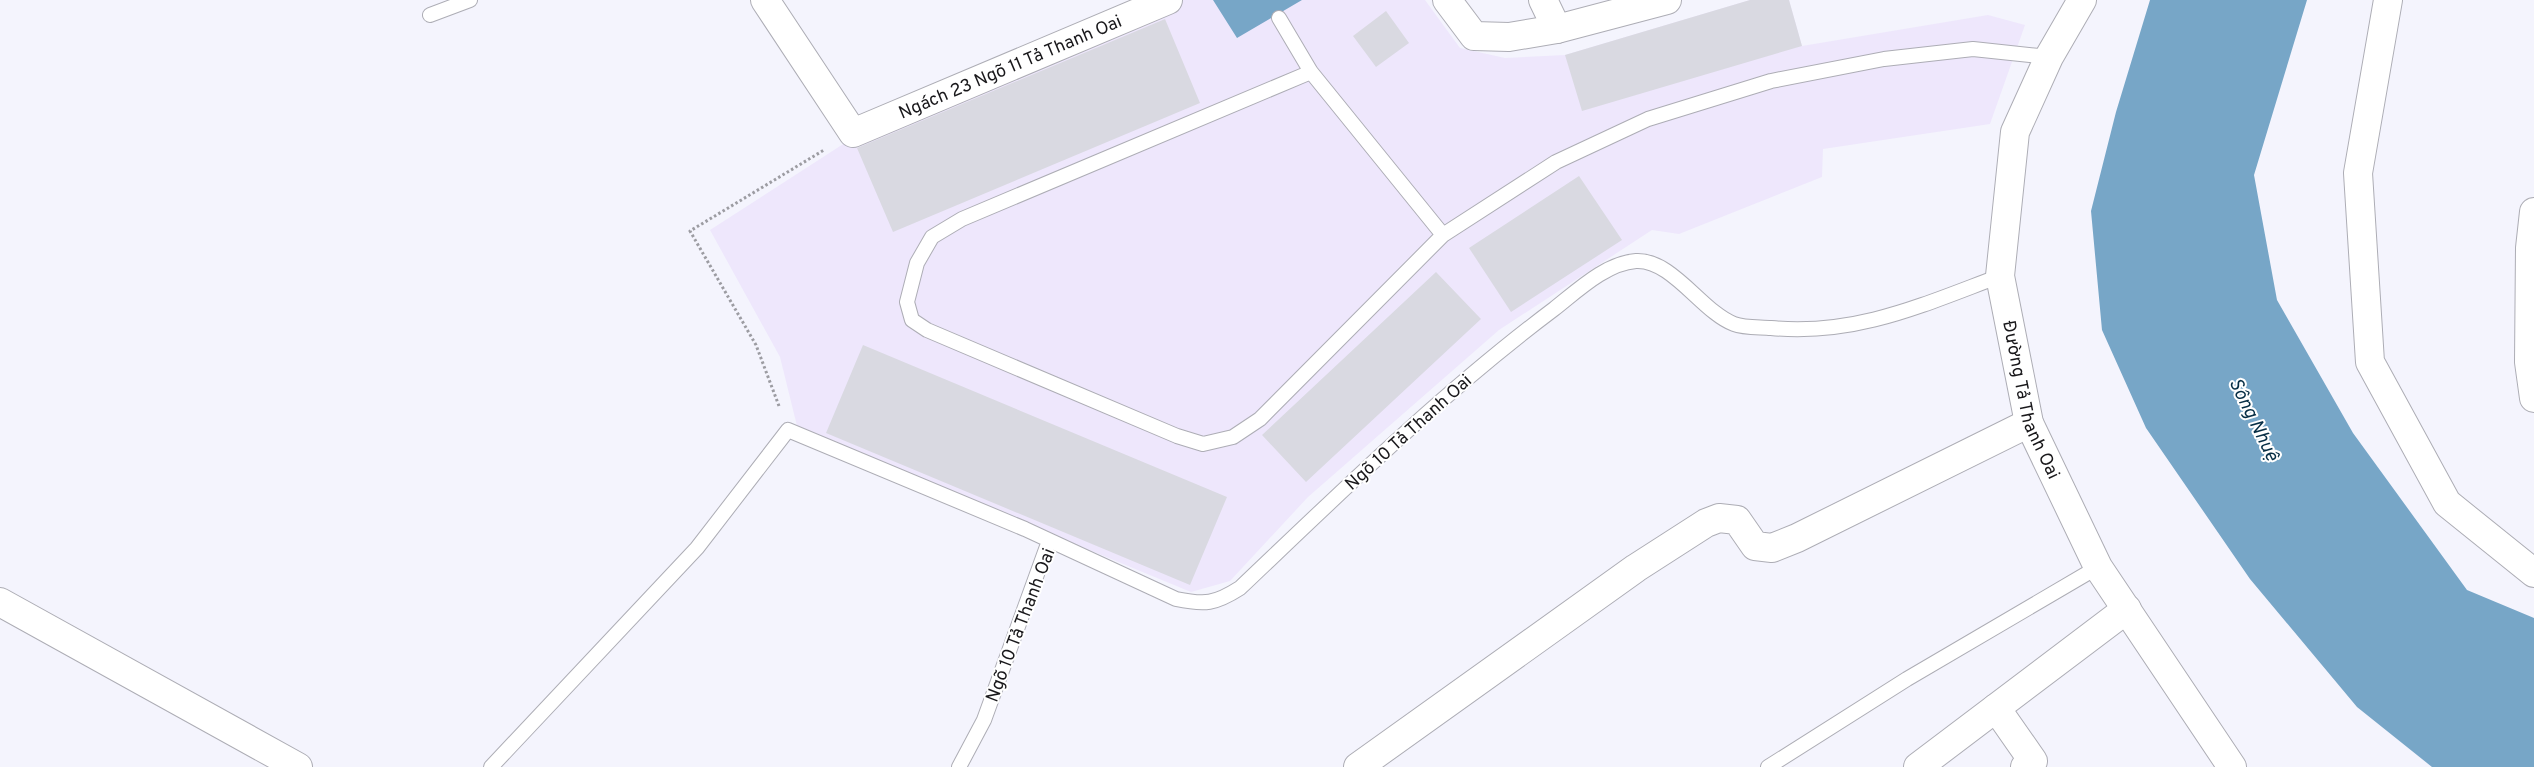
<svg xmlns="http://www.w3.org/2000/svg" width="2534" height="767" font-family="Overpass,sans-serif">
<rect width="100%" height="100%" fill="#f4f4fd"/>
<!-- commercial -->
<path fill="#eee7fc" d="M1176 0H1425L1460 48 1505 58 1565 55 1750 0H1789L1802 46 1988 15 2025 25 1990 124 1823 149 1822 177 1679 234 1652 230 1499 330 1308 497 1230 581 1191 592 798 430 780 357 710 230 851 139Z"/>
<!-- water -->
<path fill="#77a6c7" d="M1213 0H1302L1237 38Z
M2150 0H2307L2254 175 2277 300 2353 433 2467 590 2534 618V767H2432L2357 707 2250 579 2146 428 2102 330 2091 211 2116 112Z"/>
<!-- building -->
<path fill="#d9d9e1" d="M1750 0H1789L1802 46 1582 111 1565 55Z
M1386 11 1409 43 1376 67 1353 36Z
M1165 19 1200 103 893 232 857 148Z
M1579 176 1622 240 1511 312 1469 248Z
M1436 272 1481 319 1306 482 1262 435Z
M863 345 1227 497 1190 585 826 433Z"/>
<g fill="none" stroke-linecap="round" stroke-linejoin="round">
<defs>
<path id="service" d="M430 15 470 0
M1279 18 1311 72 1443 235
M1311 72 962 219 932 237 917 263 907 302 912 320 927 330 1177 436 1203 444 1233 437 1260 419 1443 235 1556 162 1648 119 1771 81 1884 59 1973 49 2049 57
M491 767 697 548 788 430 1025 529 1176 599C1205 605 1215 604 1240 588 1341 492 1442 393 1554 309 1577 291 1606 263 1636 261 1672 259 1702 312 1734 324 1744 328 1760 327 1771 328 1856 336 1922 305 2000 276
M959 767 984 720 1049 541
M1768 767 1907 679 2098 567"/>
<g id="minor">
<path id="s1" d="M765 0 853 133 1168 0"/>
<path d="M1447 0 1474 36 1509 37 1557 29 1667 0"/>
<path d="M1543 0 1557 29"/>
<path d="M2388 0 2358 173 2370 362 2447 503 2534 573"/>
<path d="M0 602 298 767"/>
<path d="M1996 708 2033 761 2025 767"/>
<path d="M1358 767 1636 568 1706 523 1719 518 1737 520 1755 546 1772 548 1797 538 2029 423"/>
<path d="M1918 767 2127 609"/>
</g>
<g id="tertiary">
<path id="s2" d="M2082 0 2049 57 2015 132 2000 276 2029 423 2098 567 2232 767"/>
<path d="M2534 212 2530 248 2529 362 2534 398"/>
</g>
</defs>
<!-- service casing -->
<use href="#service" stroke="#adadb5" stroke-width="16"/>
<!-- minor casing -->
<use href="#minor" stroke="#adadb5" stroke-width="30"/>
<!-- tertiary casing -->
<use href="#tertiary" stroke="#adadb5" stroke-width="30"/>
<!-- path -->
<path stroke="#9c9ca2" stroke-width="3" stroke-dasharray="2.5 2.5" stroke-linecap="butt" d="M779 406 756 345 690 231 824 150"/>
<!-- service -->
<use href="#service" stroke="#fff" stroke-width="14"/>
<!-- minor -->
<use href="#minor" stroke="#fff" stroke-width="28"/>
<!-- tertiary -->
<use href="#tertiary" stroke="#fff" stroke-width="28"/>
</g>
<g text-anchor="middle" stroke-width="4" stroke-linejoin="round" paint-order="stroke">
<!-- street labels -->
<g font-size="18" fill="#19181b" stroke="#fff">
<text dy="6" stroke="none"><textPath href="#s1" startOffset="330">Ngách 23 Ngõ 11 Tả Thanh Oai</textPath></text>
<text dy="6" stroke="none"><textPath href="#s2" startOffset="421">Đường Tả Thanh Oai</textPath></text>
<text transform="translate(1408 432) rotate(-42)" y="6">Ngõ 10 Tả Thanh Oai</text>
<text transform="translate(1020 625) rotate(-69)" y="6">Ngõ 10 Tả Thanh Oai</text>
</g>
<!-- water labels -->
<g font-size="19" font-style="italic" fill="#062e45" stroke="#fff">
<text transform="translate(2255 419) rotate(64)" y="7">Sông Nhuệ</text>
</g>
</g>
</svg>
